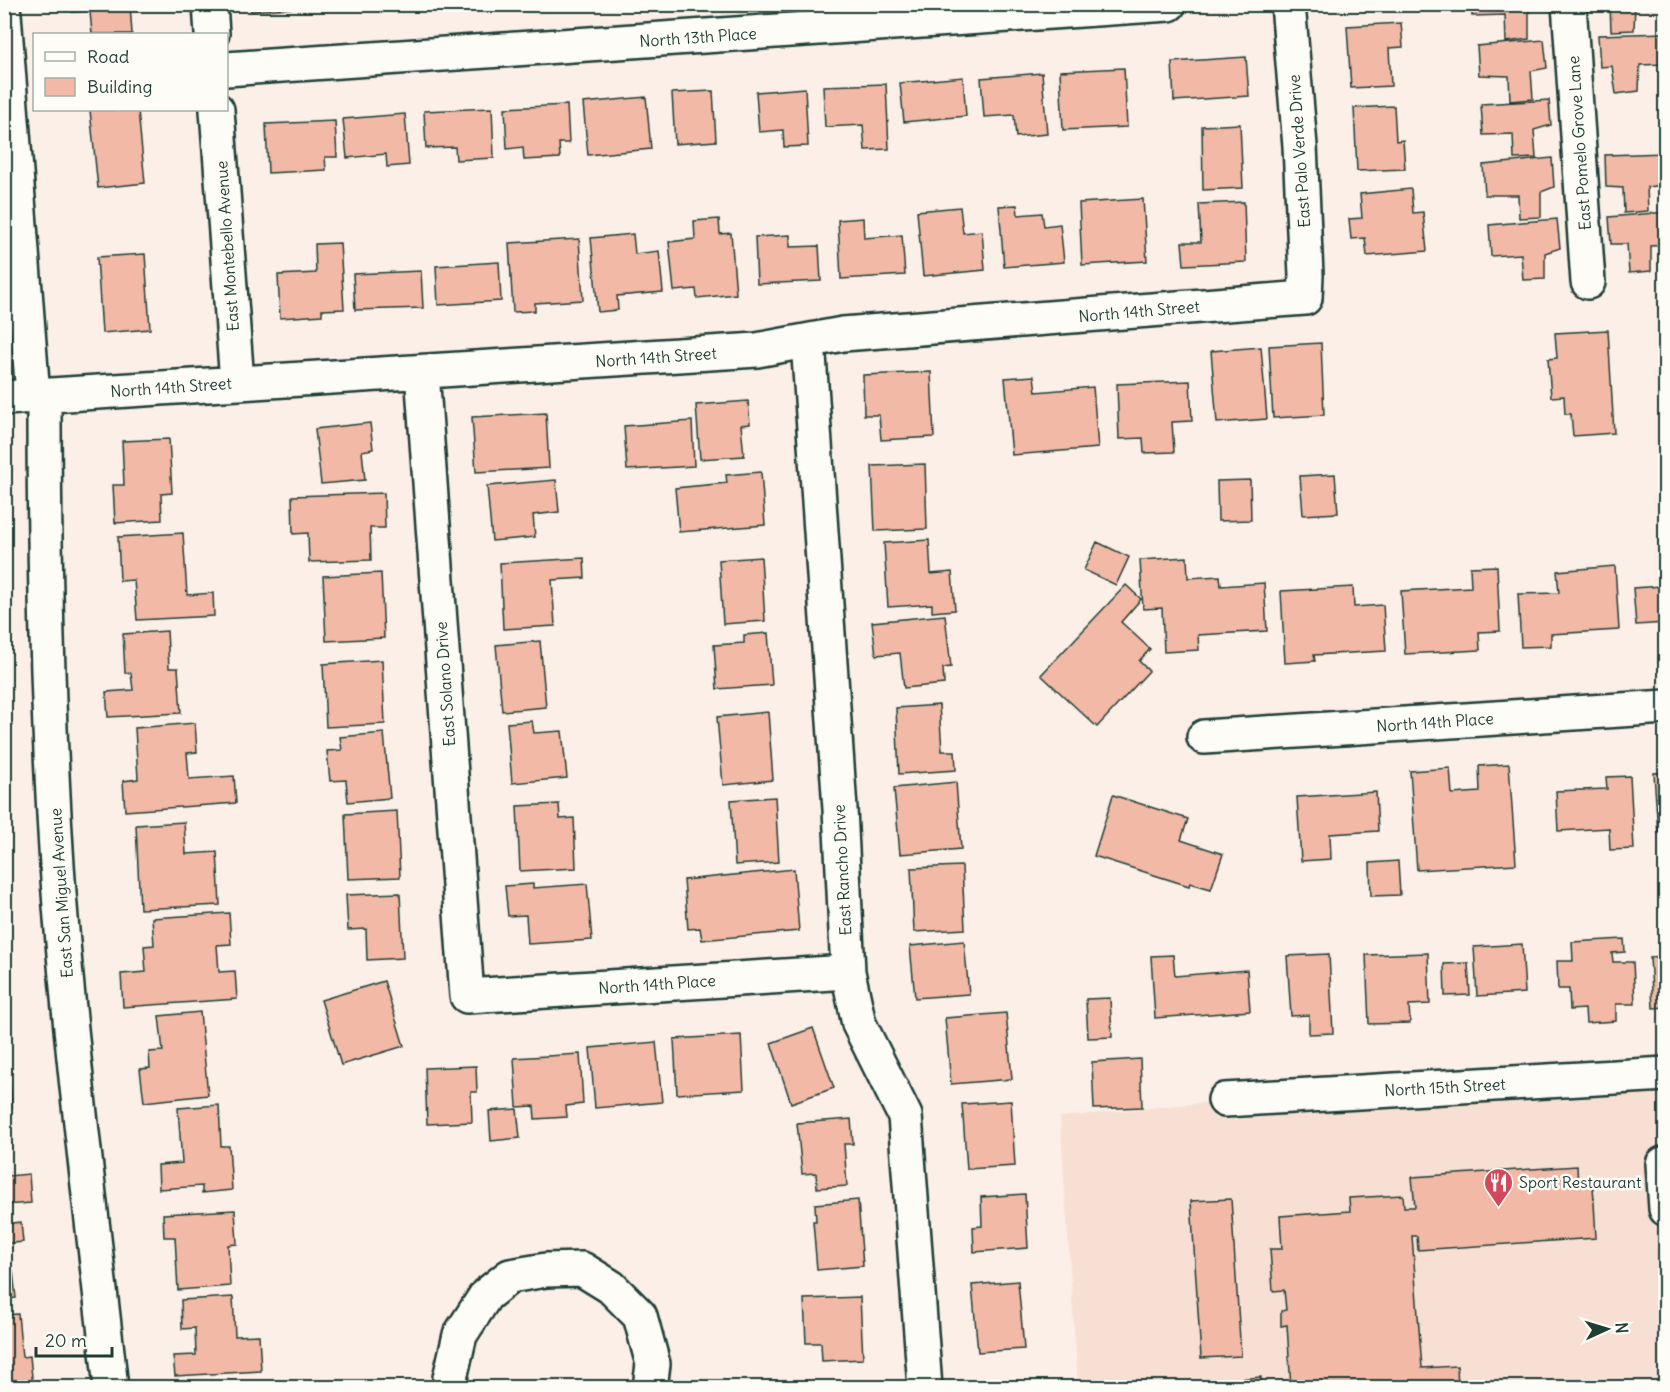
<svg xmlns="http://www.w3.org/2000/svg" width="1670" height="1392" font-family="Delius,sans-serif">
<rect width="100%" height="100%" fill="#fbefe7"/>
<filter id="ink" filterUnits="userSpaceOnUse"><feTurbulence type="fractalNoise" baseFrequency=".0167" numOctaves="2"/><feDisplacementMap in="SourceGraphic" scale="12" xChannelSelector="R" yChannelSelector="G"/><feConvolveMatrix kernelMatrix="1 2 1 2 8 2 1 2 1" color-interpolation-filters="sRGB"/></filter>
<g filter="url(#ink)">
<!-- built -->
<path fill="#f8dfd4" d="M1665 1056V1387H1078L1060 1117Z"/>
<!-- building -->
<path fill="#f1b9a6" stroke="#1f3d34" stroke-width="1.5" d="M71 4H130L132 34H92L90 11 72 12Z
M250 4H319V6L251 11Z
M1472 4H1542V8L1529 10V39L1506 42 1505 15 1472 16Z
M1610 4H1635L1634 30 1611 31Z
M1401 23 1403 47 1389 48 1391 86 1351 88 1347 26Z
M1666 33V64L1640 65 1639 91 1616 94 1612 66 1600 67 1598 35Z
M1544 40 1547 68 1531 71 1533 99 1510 101 1509 76 1479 75 1477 46Z
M1246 57 1249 96 1174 101 1172 62Z
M1124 68 1127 127 1063 130 1060 71Z
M1042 73 1047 134 1016 137 1014 115 984 117 981 78Z
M963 77 966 116 904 122 900 83Z
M886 84 889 149 865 150 863 125 825 127 823 86Z
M805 88 808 146 784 147 783 130 759 132 756 92Z
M713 91 716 141 675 144 672 93Z
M646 97 651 149 588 155 583 103Z
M1549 100 1551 125 1534 130 1536 158 1514 159 1513 134 1483 135 1481 104Z
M567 105 569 143H559L560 158 524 160 523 147 507 149 505 108Z
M1394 106 1396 141 1403 140 1405 169 1357 171 1354 108Z
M492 108 494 158 456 160 455 147 426 148 424 111Z
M90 110H138L145 183 98 188Z
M405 114 409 165 387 167 386 154 347 158 343 119Z
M335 121 337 157H325L326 170 268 173 266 124Z
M1240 124 1243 188 1203 190 1202 126Z
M1666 153V185L1647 187 1648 211 1624 213 1623 188 1606 187 1605 155Z
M1552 158 1554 187 1541 192V217L1519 218 1518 195H1485L1483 165Z
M1411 189 1413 213 1423 212 1427 251 1367 256 1365 238 1351 239 1349 219 1362 218 1360 194Z
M1143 199 1147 261 1082 265 1079 203Z
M1244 202 1246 262 1184 265 1182 242H1201L1199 204Z
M1017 205 1018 215 1042 213 1044 226 1060 224 1064 262 1004 267 999 206Z
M960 207 963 233 982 231 985 270 923 276 917 211Z
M1666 212V245L1651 246V271L1629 273 1627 244H1611L1609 217Z
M863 218 864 238 902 235 905 275 841 279 838 220Z
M719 219 720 234 731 233 736 294 697 298 696 289 674 291 669 242 695 239 694 221Z
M1557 219 1560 248 1545 253V279L1523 280 1521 254 1491 256 1489 225Z
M633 234 635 254 659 251 663 292 617 296 618 310 598 312 591 238Z
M790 235V247L819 246 821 281 757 284 755 237Z
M579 239 583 300 535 303V311L513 312 509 243Z
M340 243 344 309 322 310V315L280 318 278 275 316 273 315 244Z
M145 254 150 329 102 333 97 257Z
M499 262 501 301 438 305 436 266Z
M421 271 423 308 355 310 353 274Z
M1608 330 1614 433 1573 436 1571 414H1565L1564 396 1551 397 1548 359 1557 358 1555 333Z
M1321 343 1324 415 1273 418 1269 346Z
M1261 347 1267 419 1217 423 1211 351Z
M931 372 934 437 881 440 879 415H864L863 375Z
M1034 376 1036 392 1093 387 1098 448 1012 455 1005 378Z
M1190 381 1192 421 1172 422 1174 452 1144 453 1143 438 1119 439 1117 384Z
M748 401 750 424 741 425 744 456 700 459 696 405Z
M546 413 549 468 476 472 472 417Z
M692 421 694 466 627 470 624 426Z
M370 423 373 449 362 451 365 480 321 484 315 429Z
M169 439 172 493 161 494 162 520 115 523 113 485H124L122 441Z
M925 464 927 529 875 531 872 466Z
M761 472 765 525 679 532 675 488 727 483 726 475Z
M1335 474 1338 513 1303 515 1300 476Z
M556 480 559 512 533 515 535 537 492 541 487 486Z
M1250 480 1251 520 1218 521 1217 481Z
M384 493 385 528H370L371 560 309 562 308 533 293 534 292 496Z
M183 533 187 595 213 593 214 616 137 620 134 580 120 581 118 537Z
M929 540 931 574 952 572 955 610 932 612V604L888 607 884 543Z
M1097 542 1129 557 1116 585 1084 570Z
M761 557 765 621 723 624 719 560Z
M1187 557 1188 578 1220 576 1221 586 1264 583 1267 631 1198 635 1199 650 1164 652 1162 608 1143 609 1140 560Z
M584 558 585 578 552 580 555 626 503 629 500 563Z
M1497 566 1500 631 1479 632 1480 650 1405 654 1401 591 1471 587 1470 567Z
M1615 566 1619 630 1551 634V646L1521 647 1518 594 1559 593 1557 571Z
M381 573 384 638 326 641 323 576Z
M1661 573H1666V623L1636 625 1633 588 1662 586Z
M1126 585 1141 599 1121 622 1150 649 1139 661 1149 671 1097 727 1041 675Z
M1353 587 1354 607 1383 605 1386 651 1314 655 1315 661 1285 663 1281 591Z
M945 615 951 667 943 668 944 684 904 688 900 653 876 655 872 622Z
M167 631 169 668H178L181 713 108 717 106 692 133 690 131 673H125L123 634Z
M768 633 772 685 717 689 714 645 744 643V635Z
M540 641 546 707 502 711 496 645Z
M382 660 385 724 326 727 323 664Z
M939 705 942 751H955L956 770 899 774 896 708Z
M768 712 773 780 723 785 717 717Z
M532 721 534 733 562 731 567 778 512 783 507 723Z
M195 723 197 752 187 753 189 779 234 776 236 803 125 811 123 781 138 779 135 728Z
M384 733 390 798 348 802 346 780 330 781 327 751 342 750 340 737Z
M1509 764 1516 864 1417 870 1410 771 1450 768 1452 794 1480 792 1479 766Z
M1666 772V832L1658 833 1654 773Z
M1630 776 1634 849 1610 850 1609 828 1558 831 1556 791 1607 789 1606 777Z
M956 782 961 849 900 854 894 788Z
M1376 792 1378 831 1330 834 1331 859 1301 861 1297 797Z
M1113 795 1188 819 1181 840 1223 854 1211 889 1190 883 1189 886 1094 856Z
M775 797 779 862 735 865 731 800Z
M559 804 560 819 574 818 576 868 520 871 517 806Z
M397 811 400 877 348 879 345 814Z
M184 822 186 854 217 852 220 905 140 909 136 825Z
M1398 861 1400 895 1371 896 1370 863Z
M962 866 965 929 914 932 911 868Z
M794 869 799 931 702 940 700 928 688 929 684 880Z
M533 884V888L587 884 592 940 528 944 526 915 508 916 505 886Z
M400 893 403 958 367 960 366 929 348 930 346 895Z
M229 913 231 944 217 945 219 972 235 971 237 999 123 1007 121 974 146 972 144 946 154 945 152 918Z
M1624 939 1625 952 1612 953 1613 962H1633L1635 1004H1616V1021L1586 1023 1585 1009 1570 1010 1569 989H1558L1557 961H1573L1572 942Z
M964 941 969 994 915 998 910 946Z
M1522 944 1525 993 1477 996 1474 947Z
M1428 953 1430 1004 1409 1005 1410 1023 1369 1024 1366 955Z
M1329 954 1333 1033 1309 1034V1015L1291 1016 1287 956Z
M1173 955 1175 976 1247 970 1250 1011 1155 1018 1151 956Z
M1666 956V1007L1653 1008 1650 957Z
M1468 963 1470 995 1445 996 1444 964Z
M384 981 404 1046 341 1065 321 1000Z
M1110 998 1112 1037 1088 1038 1086 999Z
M200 1012 208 1095 144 1102 140 1069 150 1068 149 1052 163 1051 159 1016Z
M1006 1013 1012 1079 951 1084 945 1018Z
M813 1028 834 1088 791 1103 771 1043Z
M741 1035 744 1090 677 1094 674 1039Z
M656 1042 662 1102 595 1108 590 1048Z
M4 1053H8L12 1108 4 1109Z
M580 1054 583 1104 566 1106 567 1117 535 1119 534 1106 517 1107 514 1058Z
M1140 1059 1142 1107 1094 1109 1092 1062Z
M476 1066 477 1092H471L472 1122 427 1124 425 1068Z
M1011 1101 1015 1166 967 1169 962 1104Z
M219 1105 221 1146H229L232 1190 202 1193V1186L159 1189 158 1165 182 1163 178 1108Z
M517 1109 520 1138 491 1141 489 1111Z
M851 1119 853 1144H844L847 1186 817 1188 816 1173 802 1174 797 1123Z
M4 1126 8 1176 29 1174 31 1203 4 1205Z
M1577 1166 1578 1186 1593 1185 1596 1238 1418 1250 1417 1236H1412L1422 1368 1457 1366 1458 1388H1291L1287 1325 1281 1326V1311L1286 1310 1284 1290 1273 1291 1270 1249H1282L1280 1216 1350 1211 1349 1198 1403 1195 1404 1207H1415L1412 1177Z
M1025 1194 1028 1248 974 1252 973 1227 982 1226 981 1197Z
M1231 1199 1241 1356 1201 1358 1191 1201Z
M858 1200 863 1266 817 1270 813 1221H816L815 1204Z
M235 1210 237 1244 228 1245 230 1286 178 1290 175 1237H164L163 1214Z
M21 1222 23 1242 4 1244V1224Z
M13 1271 16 1298 4 1299V1272Z
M1018 1281 1024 1349 978 1352 972 1285Z
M233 1297 235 1336 259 1335 261 1371 175 1376 173 1356 196 1355 195 1328 182 1329 181 1300Z
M860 1297 863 1359 822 1361 821 1343H806L804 1299Z
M18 1314 22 1357 30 1356 33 1388H4V1315Z
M1261 1377 1262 1388H1226V1380Z
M1028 1383V1388H983V1385Z"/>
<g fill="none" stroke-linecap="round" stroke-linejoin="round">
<defs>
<path id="minor" d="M210 4 212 34
M1569 4 1588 282
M4 14 33 396
M226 69 1169 4
M217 110 237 383
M808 341 840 809 848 972 859 1024 905 1116 925 1388
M422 372 467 996 848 972
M44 396C44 552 47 709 57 865 69 1040 92 1214 111 1388
M4 398 757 350 843 334 1305 298 1306 275 1300 146 1288 4
M1204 737 1666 707
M1225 1100 1666 1074
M1663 1164 1666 1209
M451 1388 450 1378 460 1335 486 1295 510 1276 546 1270 582 1269 611 1287 640 1316 653 1364 650 1388"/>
</defs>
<!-- minor casing -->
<use href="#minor" stroke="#1f3d34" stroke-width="38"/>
<!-- minor -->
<use href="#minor" stroke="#fdfcf7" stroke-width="33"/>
</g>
</g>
<!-- icons -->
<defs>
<symbol id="restaurant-pin" viewBox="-11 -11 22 30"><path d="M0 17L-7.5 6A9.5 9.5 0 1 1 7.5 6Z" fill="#d1495b" stroke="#fdfcf7"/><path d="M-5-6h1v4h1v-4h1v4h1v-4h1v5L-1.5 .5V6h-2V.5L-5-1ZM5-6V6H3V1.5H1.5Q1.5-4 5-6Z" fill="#fff"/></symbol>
</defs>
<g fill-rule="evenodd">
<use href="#restaurant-pin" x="1482" y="1166" width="33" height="45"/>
</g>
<g text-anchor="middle" stroke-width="5" stroke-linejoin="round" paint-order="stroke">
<!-- street labels -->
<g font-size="16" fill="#1f3d34" stroke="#fdfcf7">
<text transform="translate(698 37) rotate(-4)" y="6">North 13th Place</text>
<text transform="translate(1579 143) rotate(-94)" y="6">East Pomelo Grove Lane</text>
<text transform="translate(1299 151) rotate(-94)" y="6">East Palo Verde Drive</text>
<text transform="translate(227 246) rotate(-94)" y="6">East Montebello Avenue</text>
<text transform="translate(1139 311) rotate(-5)" y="6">North 14th Street</text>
<text transform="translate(656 357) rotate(-4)" y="6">North 14th Street</text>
<text transform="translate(171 387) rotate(-4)" y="6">North 14th Street</text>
<text transform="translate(445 684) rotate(-94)" y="6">East Solano Drive</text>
<text transform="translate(1435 722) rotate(-4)" y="6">North 14th Place</text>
<text transform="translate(842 870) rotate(-93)" y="6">East Rancho Drive</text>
<text transform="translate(61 893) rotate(-94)" y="6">East San Miguel Avenue</text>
<text transform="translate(657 984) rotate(-4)" y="6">North 14th Place</text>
<text transform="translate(1445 1087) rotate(-3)" y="6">North 15th Street</text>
</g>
<!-- poi labels -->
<g font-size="16" fill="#1f3d34" stroke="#fdfcf7" text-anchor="start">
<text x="1519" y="1188">Sport Restaurant</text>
</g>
</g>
<!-- margin -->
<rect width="1670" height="1392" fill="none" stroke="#fdfcf7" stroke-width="24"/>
<rect x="12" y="12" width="1646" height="1368" fill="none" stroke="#1f3d34" stroke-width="2" filter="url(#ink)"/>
<!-- legend -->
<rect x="33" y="33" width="195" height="78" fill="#fdfcf7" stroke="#a4b0a9" stroke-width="1.5"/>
<rect x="45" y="52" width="30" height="9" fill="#fdfcf7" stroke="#a4b0a9" stroke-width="1.5"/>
<text x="87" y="63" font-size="18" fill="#1f3d34">Road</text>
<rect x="45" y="78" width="30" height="18" fill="#f1b9a6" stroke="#a4b0a9" stroke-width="1.5"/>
<text x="87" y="93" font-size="18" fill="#1f3d34">Building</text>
<!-- north arrow -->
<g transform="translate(1607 1329) rotate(86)" stroke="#fdfcf7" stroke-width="4.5" paint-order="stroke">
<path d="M0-4.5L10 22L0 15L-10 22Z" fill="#1f3d34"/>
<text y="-9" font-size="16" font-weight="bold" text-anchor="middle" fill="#1f3d34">N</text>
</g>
<!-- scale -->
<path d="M36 1347v9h76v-9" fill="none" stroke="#1f3d34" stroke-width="3"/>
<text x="45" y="1347" font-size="18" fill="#1f3d34" stroke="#fdfcf7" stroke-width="4.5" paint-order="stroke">20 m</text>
</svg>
